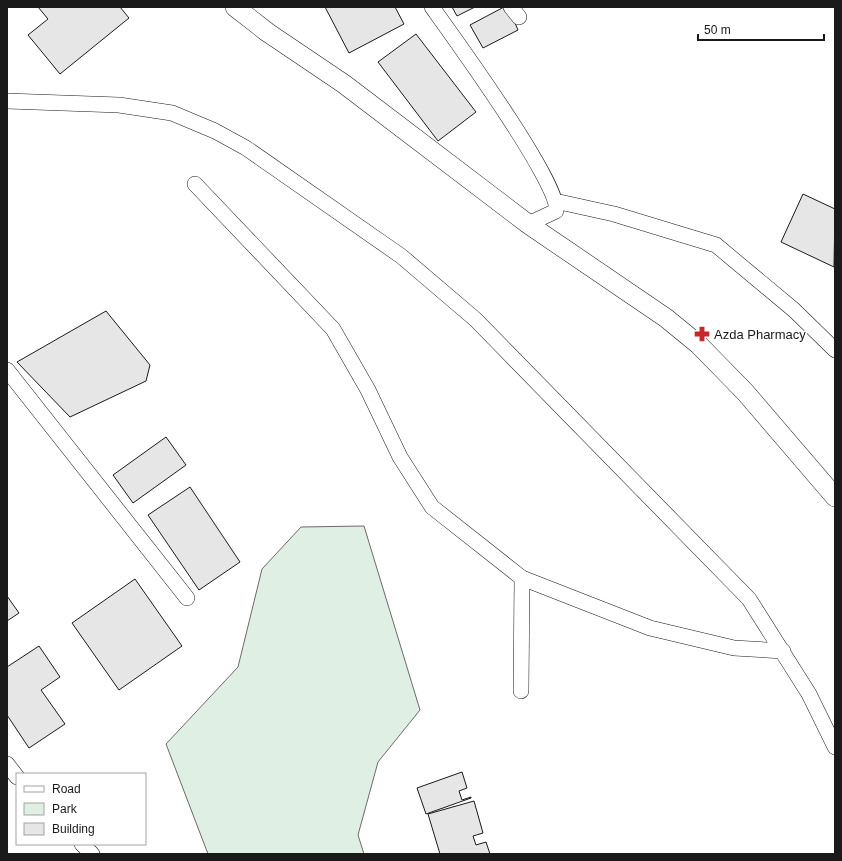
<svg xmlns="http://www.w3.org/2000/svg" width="842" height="861" font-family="Helvetica,sans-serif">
<rect width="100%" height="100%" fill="#fff"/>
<!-- green -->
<path fill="#e0efe3" stroke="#6a6a6a" d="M364 526 420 710 378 762 358 835 364 854H208L166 744 238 667 262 569 301 527Z"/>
<!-- building -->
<path fill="#e6e6e6" stroke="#1a1a1a" d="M38 7H120L129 18 60 74 28 35 48 19Z
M325 7H395L404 24 349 53Z
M452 7H475L457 16Z
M504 7 515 23 518 30 483 48 470 25Z
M416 34 476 112 438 141 378 62Z
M803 194 835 209 834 267 781 242Z
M106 311 150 365 146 381 70 417 17 362Z
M166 437 186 465 133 503 113 475Z
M190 487 240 562 199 590 148 515Z
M135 579 182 646 119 690 72 623Z
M7 596 19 613 7 621Z
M39 646 60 677 41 690 65 724 29 748 7 715V667Z
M462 772 467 788 459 791 462 800 471 797V798L426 814 417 788Z
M474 801 483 833 473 836 476 845 486 842 490 854H440L428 814Z"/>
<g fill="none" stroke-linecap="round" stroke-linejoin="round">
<defs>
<path id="minor" d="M432 7C452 35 562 186 556 211L528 224
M511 7 519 17
M7 101 119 105 172 113 215 131 246 148 401 256 475 319 749 599 809 694 835 747
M195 184 333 329 368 390 400 457 432 507 522 578 650 628 734 648 783 651
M555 201 614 214 716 245 794 310 835 350
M7 370 187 598
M521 691 522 578
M7 764 17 777
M82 844 92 854"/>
<path id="tertiary" d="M235 7 267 32 344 84 528 224 666 318 699 345 745 392 835 497"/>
</defs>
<!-- minor casing -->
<use href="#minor" stroke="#1a1a1a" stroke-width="16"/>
<!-- tertiary casing -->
<use href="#tertiary" stroke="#1a1a1a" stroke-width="20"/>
<!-- minor -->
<use href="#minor" stroke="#fff" stroke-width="15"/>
<!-- tertiary -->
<use href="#tertiary" stroke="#fff" stroke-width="19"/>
</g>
<!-- icons -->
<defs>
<symbol id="pharmacy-bare" viewBox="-9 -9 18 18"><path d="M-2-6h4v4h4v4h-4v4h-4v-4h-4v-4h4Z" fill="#c62828" stroke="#fff" stroke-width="2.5" paint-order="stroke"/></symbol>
</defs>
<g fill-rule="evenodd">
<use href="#pharmacy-bare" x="691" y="323" width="22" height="22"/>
</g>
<g text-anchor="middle" stroke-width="3" stroke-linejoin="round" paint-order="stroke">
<!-- poi labels -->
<g font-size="13" fill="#1a1a1a" stroke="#fff" text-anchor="start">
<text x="714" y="339">Azda Pharmacy</text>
</g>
</g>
<!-- border -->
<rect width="842" height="861" fill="none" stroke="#1a1a1a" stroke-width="16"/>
<!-- legend -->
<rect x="16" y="773" width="130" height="72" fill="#ffffff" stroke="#a3a3a3"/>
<rect x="24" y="786" width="20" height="6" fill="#ffffff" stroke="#a3a3a3"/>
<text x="52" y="793" font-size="12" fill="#1a1a1a">Road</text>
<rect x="24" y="803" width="20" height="12" fill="#e0efe3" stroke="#a3a3a3"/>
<text x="52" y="813" font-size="12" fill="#1a1a1a">Park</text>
<rect x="24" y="823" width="20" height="12" fill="#e6e6e6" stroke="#a3a3a3"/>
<text x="52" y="833" font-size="12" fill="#1a1a1a">Building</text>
<!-- scale -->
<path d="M698 34v6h126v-6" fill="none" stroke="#1a1a1a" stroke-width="2"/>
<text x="704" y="34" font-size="12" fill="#1a1a1a" stroke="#ffffff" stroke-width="3" paint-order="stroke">50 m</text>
</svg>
